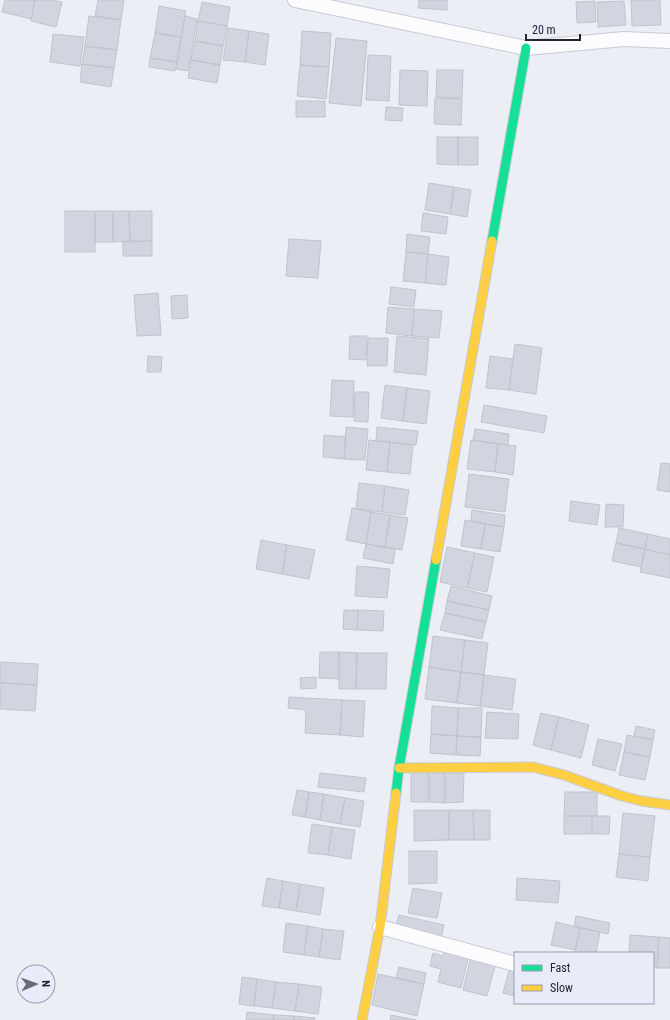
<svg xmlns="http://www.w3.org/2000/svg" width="670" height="1020" font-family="'Roboto Condensed',sans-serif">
<rect width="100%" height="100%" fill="#eceef6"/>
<!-- building -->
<path fill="#d2d5df" stroke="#c1c4cd" d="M5 0H35L31 19 2 12Z
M35 0H51L62 2 56 27 31 21Z
M98 0H124L121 20 95 16Z
M419 0H447V10L418 8Z
M631 0H660L661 25 632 26Z
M595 1 596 22 577 23 576 2Z
M624 1 626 25 598 27 597 2Z
M202 2 230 7 227 26 198 21Z
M159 6 186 11 181 37 155 33Z
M89 16 121 20 117 50 85 46Z
M185 16 197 19 188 71 176 69Z
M198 21 227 26 223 46 195 41Z
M228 28 249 31 245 62 223 60Z
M249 31 269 34 265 65 245 62Z
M302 31 331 33 329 67 300 65Z
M155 33 181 37 177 62 150 58Z
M53 34 84 37 80 66 50 62Z
M336 38 367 41 361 106 329 103Z
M195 41 223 46 220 65 191 60Z
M85 46 117 50 114 68 82 64Z
M368 55 391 56 389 101 366 100Z
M150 58 177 62 175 71 149 67Z
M191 60 220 65 217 83 188 78Z
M82 64 114 68 111 87 80 82Z
M300 65 329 67 326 99 297 96Z
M400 70 428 71 427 106 399 105Z
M437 70H463L462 98 436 97Z
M435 98 462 99 461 125 434 124Z
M296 101H325V117H296Z
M386 107 403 108 402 121 385 120Z
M437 137H458V165L437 164Z
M458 137H478V165H458Z
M429 183 454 187 450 214 425 210Z
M454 187 471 190 467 217 450 214Z
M65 211H95V252H65Z
M95 211H113V242H95Z
M113 211H129L130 241 113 242Z
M129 211H152V241H130Z
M423 213 448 217 446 234 421 231Z
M407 234 430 237 428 254 406 252Z
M289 239 321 241 318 278 286 276Z
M152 241V256H123V242Z
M406 252 428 254 425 283 403 281Z
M428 254 449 257 446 285 425 283Z
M391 287 416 290 414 307 389 304Z
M158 293 161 335 137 336 134 295Z
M187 295 188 318 172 319 171 296Z
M388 307 414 309 412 336 386 333Z
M414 309 442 311 439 338 412 336Z
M350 336H367L366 360 349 359Z
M397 336 429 339 426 375 394 372Z
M368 338H388L387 366H367Z
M515 344 542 348 536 394 509 390Z
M148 356 162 357 161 372H147Z
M490 356 513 359 509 390 486 388Z
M332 380 354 381 353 417 330 416Z
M385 385 407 388 403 421 381 418Z
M407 388 430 391 426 424 403 421Z
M355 392H369L368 422 354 421Z
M484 405 547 416 544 433 481 422Z
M346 427 368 429 365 460 344 459Z
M377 427 418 431 416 445 376 441Z
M475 429 509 434 508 445 473 440Z
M324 435 346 437 344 459 323 457Z
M369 440 390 442 387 472 366 470Z
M471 440 498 444 495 472 467 469Z
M390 442 413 445 410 474 387 472Z
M498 444 516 446 513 475 495 472Z
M661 463 670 464V492L657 490Z
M469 474 509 479 505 512 465 507Z
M359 483 385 486 382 512 356 509Z
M385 486 409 490 405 515 382 512Z
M571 501 600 505 597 525 569 521Z
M606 504 624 505 623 527H605Z
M352 508 371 512 366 544 346 540Z
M472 510 505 515 504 527 471 521Z
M371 512 390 515 385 547 366 544Z
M390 515 408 518 402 550 385 547Z
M465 520 485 524 481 549 461 546Z
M485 524 504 527 500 552 481 549Z
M619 528 648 534 645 549 616 543Z
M648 534 670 539V555L645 549Z
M261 540 287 545 282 574 256 569Z
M616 543 645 549 641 567 612 561Z
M366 544 395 549 393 564 363 558Z
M287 545 315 550 309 579 282 574Z
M447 547 475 553 467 588 440 582Z
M645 549 670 555V578L640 572Z
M475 553 494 557 487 592 467 588Z
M357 566 390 569 387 598 355 596Z
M451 586 492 596 489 610 447 601Z
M447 601 489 610 486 622 445 613Z
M344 610H358L357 630 343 629Z
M358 610 384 611 383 631 357 630Z
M445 613 486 622 482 639 440 630Z
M433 636 465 640 461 672 429 667Z
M465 640 488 643 484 675 461 672Z
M320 652H339V679L319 678Z
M339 652 357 653 356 689H339Z
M357 653H387L386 689H356Z
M0 662 38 664 37 685 0 683Z
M429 667 461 672 457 703 425 699Z
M461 672 484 675 480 706 457 703Z
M484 675 516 679 512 710 480 706Z
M316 677V688L301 689 300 678Z
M1 683 37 685 35 711 0 709Z
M289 697 342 700 340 735 305 733 306 710 288 708Z
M342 700 365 701 363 737 340 735Z
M432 706 458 708 457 736 431 734Z
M458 708H482L481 737 457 736Z
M487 712 519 714 518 739 485 738Z
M541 713 559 717 551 750 533 745Z
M559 717 589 725 581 758 551 750Z
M636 726 655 730 653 740 634 736Z
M431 734 457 736 456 755 430 753Z
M627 735 653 740 650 757 624 752Z
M457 736 481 737 480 756 456 755Z
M598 739 622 744 615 771 592 765Z
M624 752 650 757 645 780 619 775Z
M411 772 429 773V802H411Z
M320 773 366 778 364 792 318 787Z
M429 773H445V803L429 802Z
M445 773H464L463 802 445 803Z
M297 790 309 792 305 817 292 815Z
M309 792 324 794 320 820 305 817Z
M565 792H597V816H564Z
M324 794 345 798 340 824 320 820Z
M345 798 364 801 360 827 340 824Z
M414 810H449V840L414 841Z
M449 810H473L474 840H449Z
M473 810H490V840H474Z
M623 813 655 816 650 857 619 854Z
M564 816H592V834H564Z
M592 816H610L609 834H592Z
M312 824 332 827 328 855 308 853Z
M332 827 355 830 351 859 328 855Z
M409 851H437V883L409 884Z
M619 854 650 857 648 881 616 877Z
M267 878 283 881 279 908 262 906Z
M517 878 560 881 558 903 516 900Z
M283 881 300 884 296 911 279 908Z
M300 884 324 888 320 915 296 911Z
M413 888 442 893 437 918 408 913Z
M399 915 444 925 441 940 395 930Z
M576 916 610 923 608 934 574 926Z
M556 922 580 928 575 950 551 945Z
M286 923 308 926 304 955 283 952Z
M308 926 323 929 319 957 304 955Z
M580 928 600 932 596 953H575Z
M323 929 344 931 340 960 319 957Z
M630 935 659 937 657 968 653 967V953H629Z
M659 937 670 938V968H657Z
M445 949 469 955 461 988 438 982 441 969 430 966 433 953 443 956Z
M471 956 496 962 487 996 463 990Z
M399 967 426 973 424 984 396 978Z
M510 967 515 969 514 996 503 993Z
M378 974 424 984 417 1016 372 1005Z
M242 977 257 979 254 1006 239 1004Z
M257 979 276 982 272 1008 254 1006Z
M276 982 299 984 295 1011 272 1008Z
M299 984 322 987 318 1014 295 1011Z
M247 1012 274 1015 273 1020H246Z
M274 1015 294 1016V1020H273Z
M391 1015 416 1020H390Z
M294 1016 315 1018 314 1020H294Z"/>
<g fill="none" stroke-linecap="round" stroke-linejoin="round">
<defs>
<path id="street" d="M295 0 526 48 624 39 670 41
M380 927 515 964"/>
<path id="fast" d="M492 241 526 48
M396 793 399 768 436 560"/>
<path id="slow" d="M436 560 492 241
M399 768 533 767 564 775 622 796 642 801 670 805
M362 1020 380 927 396 793"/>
</defs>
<!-- street casing -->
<use href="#street" stroke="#c8cbd5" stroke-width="16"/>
<!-- fast casing -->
<use href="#fast" stroke="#c8cbd5" stroke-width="11"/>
<!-- slow casing -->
<use href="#slow" stroke="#c8cbd5" stroke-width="11"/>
<!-- street -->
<use href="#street" stroke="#fcfcfe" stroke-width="14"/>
<!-- fast -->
<use href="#fast" stroke="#16e098" stroke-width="9"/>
<!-- slow -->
<use href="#slow" stroke="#ffcf43" stroke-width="9"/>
</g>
<!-- legend -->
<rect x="514" y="952" width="140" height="52" fill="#e8ecfa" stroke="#999daa"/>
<rect x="522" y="965" width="20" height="6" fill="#16e098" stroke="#999daa"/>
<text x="550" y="972" font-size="12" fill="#222633">Fast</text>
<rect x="522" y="985" width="20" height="6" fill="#ffcf43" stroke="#999daa"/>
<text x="550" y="992" font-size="12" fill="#222633">Slow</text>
<!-- north arrow -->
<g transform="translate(36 984) rotate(88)"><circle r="19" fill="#e8ecfa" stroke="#999daa"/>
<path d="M0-3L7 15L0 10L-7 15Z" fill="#696c77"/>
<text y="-6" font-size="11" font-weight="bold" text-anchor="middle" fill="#222633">N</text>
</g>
<!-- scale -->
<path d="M526 34v6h54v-6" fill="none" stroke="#222633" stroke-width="2"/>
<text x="532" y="34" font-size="12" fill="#222633" stroke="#e8ecfa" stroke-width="3" paint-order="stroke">20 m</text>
</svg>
